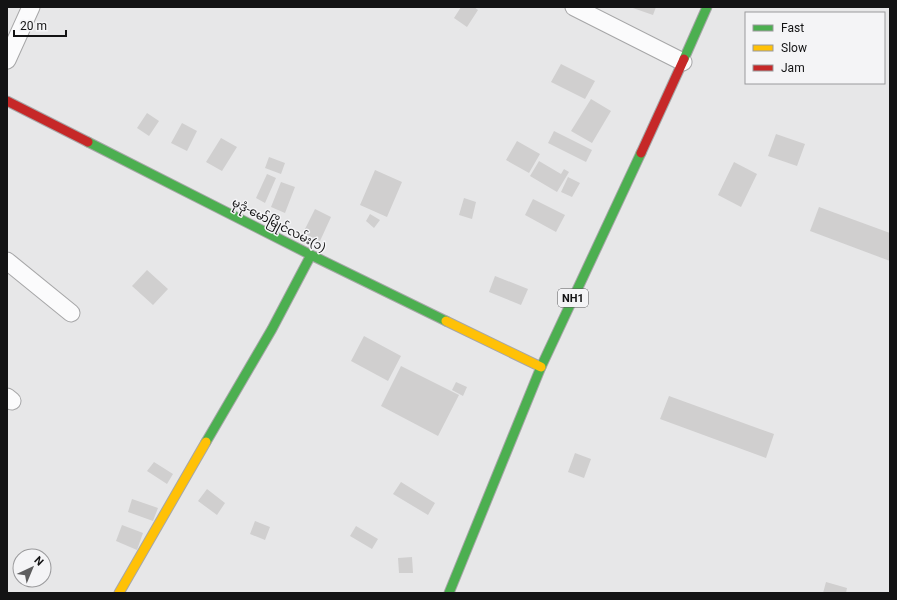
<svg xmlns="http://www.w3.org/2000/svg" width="897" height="600" font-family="Roboto,'Noto Sans Myanmar',sans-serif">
<rect width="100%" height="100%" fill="#e7e7e8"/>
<!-- building -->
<path fill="#d0cfcf" d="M461 7H474L478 10 467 27 454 18Z
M630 7H656L653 15Z
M561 64 595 81 585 99 551 82Z
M591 99 611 111 592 143 571 131Z
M147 113 159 121 149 136 137 128Z
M182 123 197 131 187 151 171 143Z
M554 131 592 150 586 162 548 143Z
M776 134 805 144 797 166 768 156Z
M221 138 237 147 222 171 206 162Z
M517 141 540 154 529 173 506 160Z
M269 157 285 163 281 174 265 168Z
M539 161 561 174 564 169 569 172 557 192 530 176Z
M734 162 757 174 741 207 718 195Z
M375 170 402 182 387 217 360 205Z
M267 174 276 178 265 203 256 198Z
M568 177 580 183 572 197 561 192Z
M281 182 295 187 285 213 271 207Z
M464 198 476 202 472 219 459 215Z
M533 199 565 215 556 232 525 215Z
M819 207 890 233V261L810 231Z
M315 209 331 217 320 241 303 233Z
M370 214 380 220 374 228 366 221Z
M147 270 168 289 153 305 132 286Z
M495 276 528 289 521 305 489 292Z
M364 336 401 356 388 381 351 361Z
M401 366 459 395 438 436 381 406Z
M456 382 467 387 463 396 452 390Z
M669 396 774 434 766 458 660 419Z
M575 453 591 459 584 478 568 472Z
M154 462 173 474 167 484 147 471Z
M401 482 435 503 428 515 393 494Z
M207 489 225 503 217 515 198 501Z
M132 499 158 508 153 521 128 512Z
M255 521 270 527 265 540 250 534Z
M122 525 143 533 137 550 116 541Z
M356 526 378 539 372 549 350 536Z
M412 557 413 573H399L398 558Z
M826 582 847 588 846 593H823Z"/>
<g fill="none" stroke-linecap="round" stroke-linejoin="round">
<defs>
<path id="street" d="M574 7 683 62
M7 60 31 7
M7 261 71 313
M7 397 12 401"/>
<path id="fast" d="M684 59 707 7
M88 142 311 255 446 321
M206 442 272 329 311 255
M449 593 541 367 641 153"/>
<path id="slow" d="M446 321 541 367
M119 593 206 442"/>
<path id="jam" d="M7 101 88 142
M641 153 684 59"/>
</defs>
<!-- street casing -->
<use href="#street" stroke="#a6a6a7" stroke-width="19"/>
<!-- fast casing -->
<use href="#fast" stroke="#a6a6a7" stroke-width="11"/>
<!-- slow casing -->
<use href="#slow" stroke="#a6a6a7" stroke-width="11"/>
<!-- jam casing -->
<use href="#jam" stroke="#a6a6a7" stroke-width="11"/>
<!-- street -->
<use href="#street" stroke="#fbfbfc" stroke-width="17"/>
<!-- fast -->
<use href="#fast" stroke="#4caf50" stroke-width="9"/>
<!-- slow -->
<use href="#slow" stroke="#ffc107" stroke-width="9"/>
<!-- jam -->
<use href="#jam" stroke="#c62828" stroke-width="9"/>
</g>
<g text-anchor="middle" stroke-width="3" stroke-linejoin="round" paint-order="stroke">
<!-- shield labels -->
<rect fill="#f4f4f6" stroke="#565658" stroke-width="1" x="558" y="289" width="30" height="18" rx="3"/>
<g font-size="11" font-weight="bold" fill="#131314">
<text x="573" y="302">NH1</text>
</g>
<!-- street labels -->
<g font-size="12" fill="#131314" stroke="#f4f4f6">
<text transform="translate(279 225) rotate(27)" y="4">မုဒုံ-မော်မြိုင်လမ်း(၁)</text>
</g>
</g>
<!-- border -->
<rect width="897" height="600" fill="none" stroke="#131314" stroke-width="16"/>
<!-- legend -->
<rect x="745" y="12" width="140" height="72" fill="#f4f4f6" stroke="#9a9a9c"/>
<rect x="753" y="25" width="20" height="6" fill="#4caf50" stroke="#9a9a9c"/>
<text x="781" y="32" font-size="12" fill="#131314">Fast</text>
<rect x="753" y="45" width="20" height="6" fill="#ffc107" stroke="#9a9a9c"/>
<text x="781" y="52" font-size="12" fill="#131314">Slow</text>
<rect x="753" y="65" width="20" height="6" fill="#c62828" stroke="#9a9a9c"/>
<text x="781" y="72" font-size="12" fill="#131314">Jam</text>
<!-- north arrow -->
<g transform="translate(32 568) rotate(44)"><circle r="19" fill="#f4f4f6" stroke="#9a9a9c"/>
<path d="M0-3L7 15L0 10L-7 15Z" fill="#5d5d5e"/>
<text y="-6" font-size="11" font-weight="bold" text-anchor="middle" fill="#131314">N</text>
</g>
<!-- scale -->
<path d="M14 30v6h52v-6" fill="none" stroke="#131314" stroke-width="2"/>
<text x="20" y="30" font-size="12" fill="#131314" stroke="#f4f4f6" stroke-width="3" paint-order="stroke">20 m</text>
</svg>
